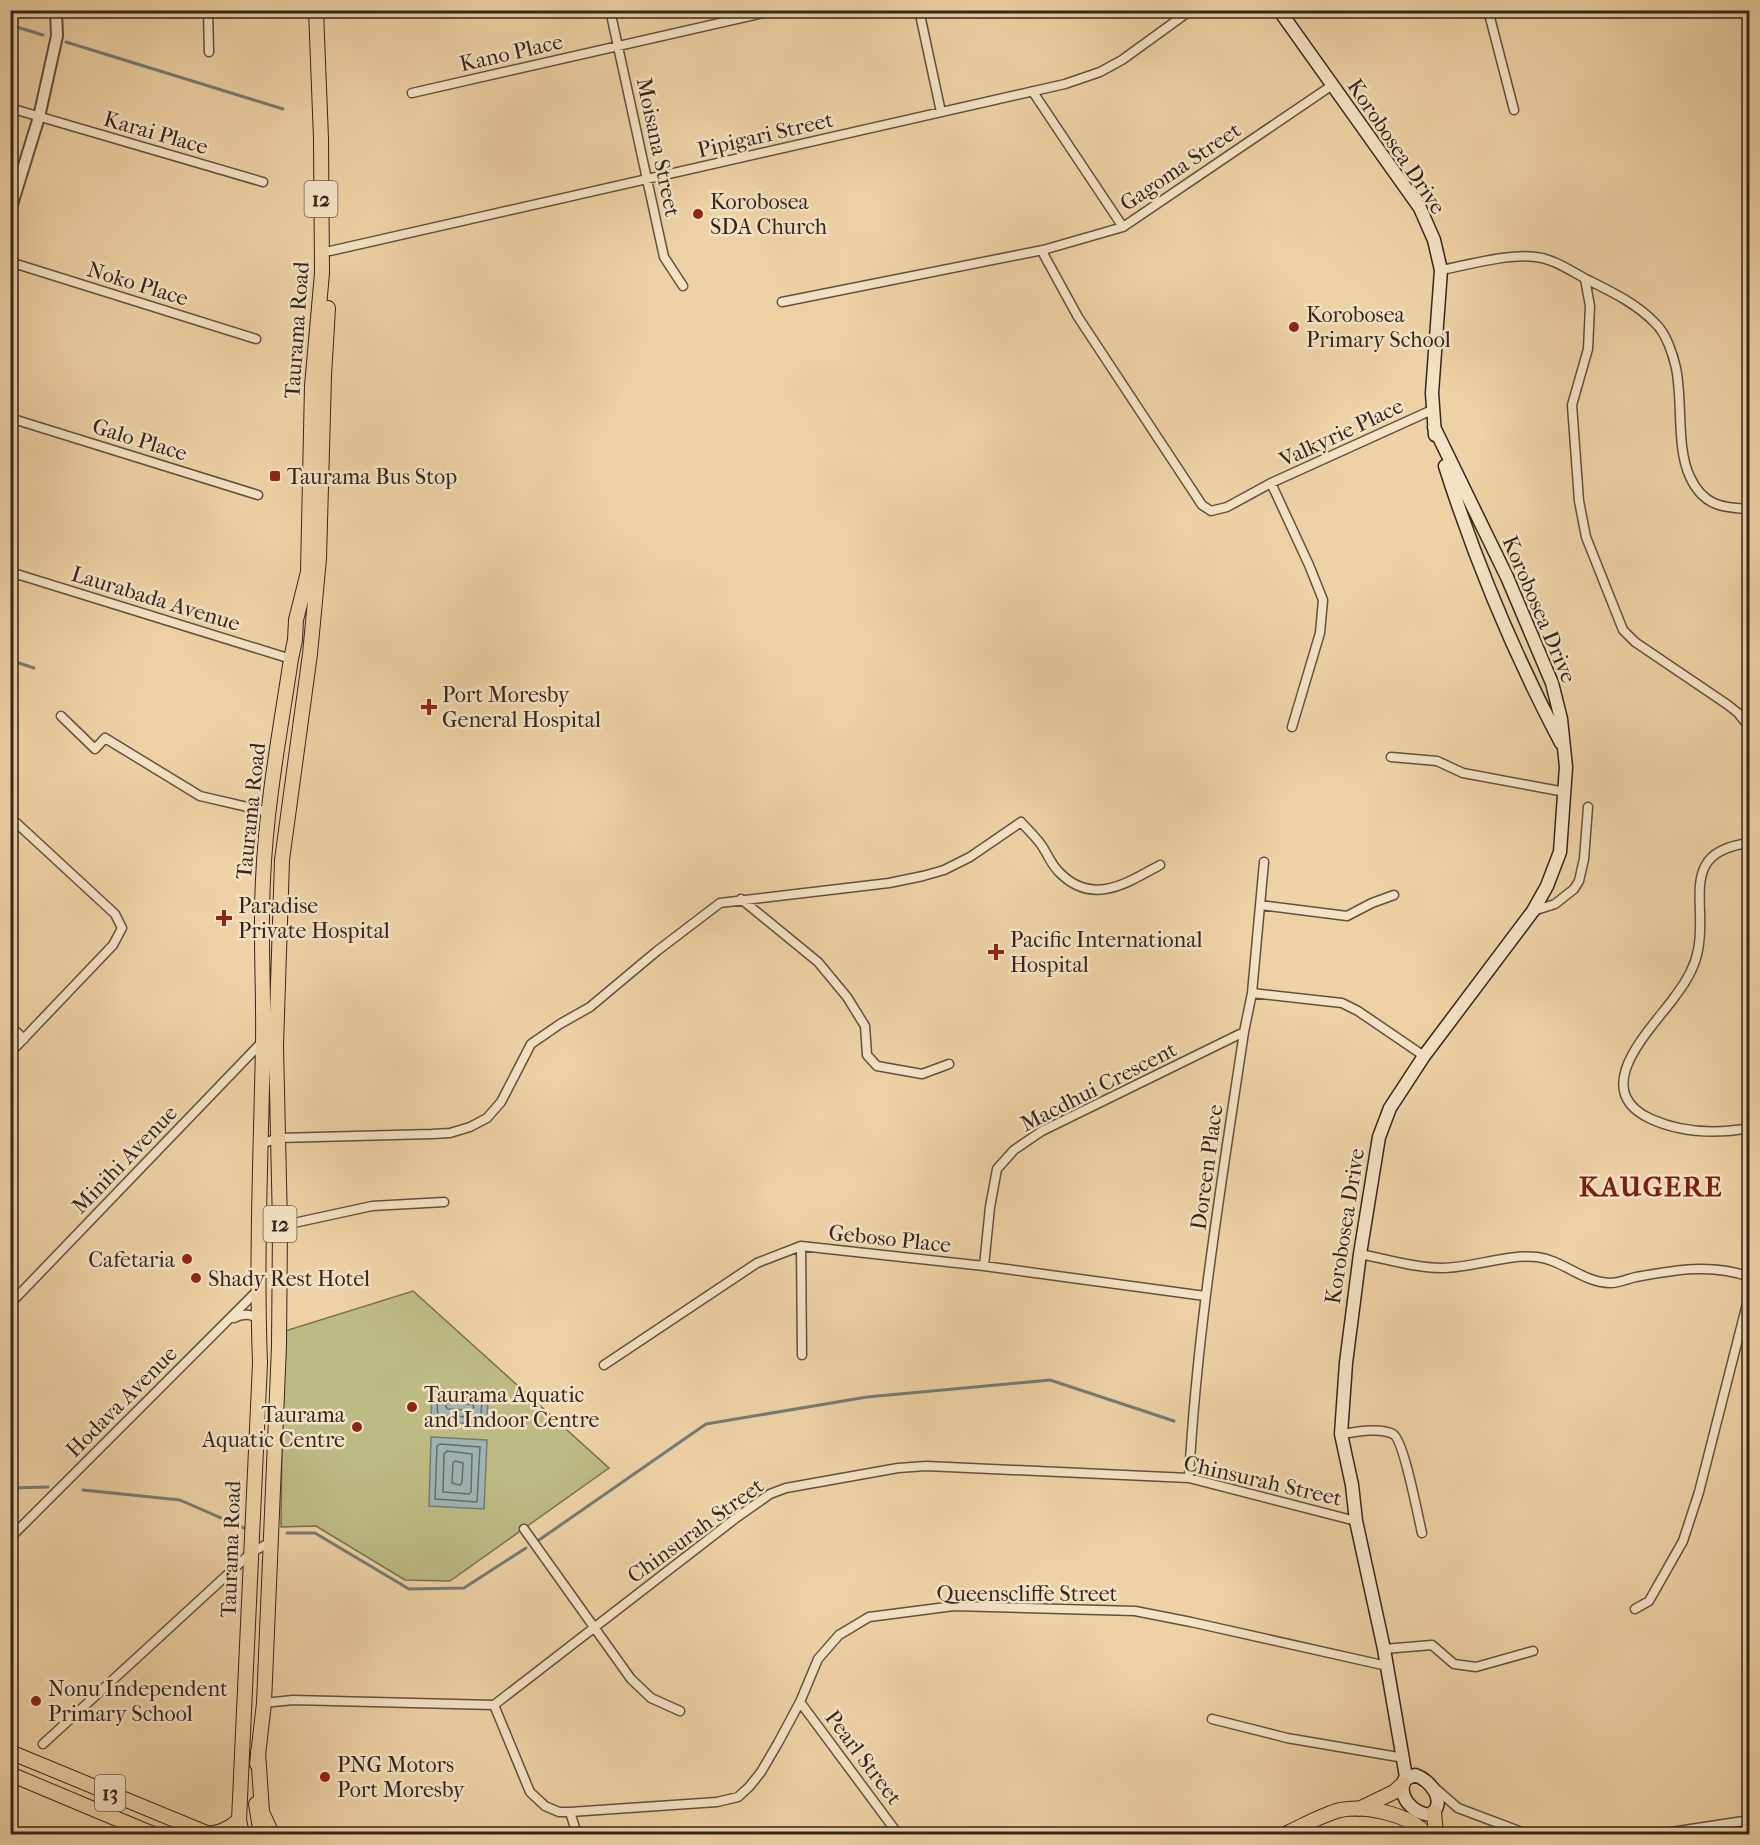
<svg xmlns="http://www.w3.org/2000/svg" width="1760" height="1845" font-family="'IM FELL French Canon',serif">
<rect width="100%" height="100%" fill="#eed2a5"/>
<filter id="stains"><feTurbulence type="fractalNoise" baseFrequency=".00333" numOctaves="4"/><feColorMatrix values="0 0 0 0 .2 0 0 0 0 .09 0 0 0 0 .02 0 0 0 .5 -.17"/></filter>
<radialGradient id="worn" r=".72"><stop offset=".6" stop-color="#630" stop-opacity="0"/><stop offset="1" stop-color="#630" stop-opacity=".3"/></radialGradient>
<!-- green -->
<path fill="#bcbb83" stroke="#787050" stroke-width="1.5" d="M413 1291 609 1468 450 1581 405 1580 316 1526 281 1527 283 1346 285 1331Z"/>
<!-- water -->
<path fill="#9fb4b3" stroke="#757b77" stroke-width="1.5" d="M432 1389 488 1391 487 1424 431 1422Z
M431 1437 487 1440 484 1509 429 1506Z"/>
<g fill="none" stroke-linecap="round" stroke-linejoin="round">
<!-- shore -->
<path stroke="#6a6c68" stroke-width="1.5" d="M440 1395 480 1397 482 1399 481 1416 478 1417 439 1416C436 1411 437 1399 440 1395Z
M446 1403 472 1404 474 1407 471 1410 448 1409 446 1407Z
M440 1444 480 1447 477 1502 435 1499 437 1446Z
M447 1451 472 1454 471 1492 469 1494 443 1492 444 1454Z
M455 1461 463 1463 462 1483 460 1485 452 1483 453 1463Z"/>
<!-- stream -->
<path stroke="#757b77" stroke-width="3" d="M10 25 43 35
M66 42 283 109
M10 660 34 668
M10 1488 48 1487
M83 1490 180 1500 244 1528
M287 1533H315L409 1589 464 1588 526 1548
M539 1540 706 1424 867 1397 1050 1380 1174 1421"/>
<defs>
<path id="minor" d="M208 10 209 52
M610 10 664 257 683 286
M919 10 941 112
M1488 10 1514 110
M1033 92 1123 227 1331 86
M412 93 777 10
M10 108 263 182
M1123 227 1043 250 1044 255 1078 317 1202 505 1211 511 1227 507 1271 483
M330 251 1065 84 1100 72 1122 60 1191 10
M10 262 256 339
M1441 270C1468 265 1510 253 1536 257 1554 259 1571 271 1586 279 1610 291 1636 303 1655 323 1666 333 1673 354 1676 368 1683 401 1676 448 1690 477 1703 505 1721 508 1750 509
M1585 279 1590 306 1588 349 1572 405 1579 501 1586 537 1623 630 1635 642 1728 705 1738 713 1750 728
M782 302 1043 250
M10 418 258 495
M10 572 291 659
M61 716 95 749 105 738 200 796 269 812
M1292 727 1320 633 1323 600 1309 565 1271 483 1432 410
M1391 757 1437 761 1463 773 1565 792
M10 817 115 914 122 928 113 945 10 1053
M1750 843C1677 851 1708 903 1698 950 1695 967 1686 982 1676 995 1653 1028 1586 1089 1651 1119 1682 1133 1716 1134 1750 1128
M741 899 818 962 847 997 865 1026 867 1055 877 1066 922 1074 949 1064
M1260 905 1347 916 1372 903 1394 895
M1533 911 1555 904 1574 889 1579 881 1584 859 1588 807
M1252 993 1342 1003 1358 1011 1424 1056
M10 1026 24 1039
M261 1144 278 1138 432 1134 450 1133 470 1127 487 1118 501 1102 531 1044 560 1024 590 1007 657 951 720 903 889 883 923 876 944 870 970 857 1021 822C1028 830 1036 837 1042 846 1048 855 1052 866 1060 873 1093 906 1127 883 1160 865
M280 1226 372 1206 444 1202
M801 1246 802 1355
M1360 1254C1386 1259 1415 1268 1441 1268 1473 1268 1505 1254 1537 1257 1563 1260 1582 1282 1610 1283 1619 1283 1627 1279 1636 1277 1674 1270 1712 1263 1750 1277
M984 1266 990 1207 997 1169 1014 1150 1042 1131 1244 1032
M10 1304 263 1041
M234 1318C241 1314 254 1312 259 1322
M604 1365 757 1263 801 1246 984 1266 1205 1296
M1341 1434C1355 1432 1380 1427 1393 1434 1404 1440 1418 1517 1422 1533
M1189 1478C1197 1328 1222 1180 1244 1032L1252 993 1264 862
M524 1529 631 1679 651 1698 680 1711
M10 1538 258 1290
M1635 1609 1649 1601 1683 1541 1699 1492 1750 1292
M1384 1649 1432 1645 1454 1664 1476 1667 1533 1651
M800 1702 898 1834
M264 1703 293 1700 494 1705 736 1518 770 1494 786 1488 898 1468 926 1466 1189 1478 1356 1521
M494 1705 530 1792 545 1806 559 1812H570L717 1802 738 1797 749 1787 761 1772 778 1743 800 1702 818 1659 839 1635 869 1617 954 1606 1135 1611 1191 1622 1387 1666
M1212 1719 1287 1738 1404 1758
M43 1744 252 1552 271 1542
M1435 1788 1458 1808 1527 1834
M570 1812 577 1834
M1658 1834 1750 1820"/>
<path id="tertiary" d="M10 211 39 117 57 36 56 10"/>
<path id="secondary" d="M1279 10 1420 208 1434 240 1441 270 1432 393 1435 435
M1445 466C1475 560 1515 656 1561 743
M1415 1775C1431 1780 1448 1803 1430 1815 1413 1813 1398 1798 1404 1780Z
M1406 1777 1384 1649 1356 1521 1352 1485 1341 1434 1346 1363 1360 1254 1379 1137 1390 1108 1424 1056 1533 911 1547 886 1560 852 1566 767 1561 719 1552 683 1507 577 1434 427"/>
<path id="primary" d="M257 1764 264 1703 279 1346 280 1226 276 1046 282 860 310 654 319 559 324 376 328 308
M256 1804 261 1834
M242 1834 239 1820 260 1363C256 1257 261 1150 263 1044 264 990 260 935 263 880 266 806 280 732 291 659L295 640 296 620 308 572 312 386 322 273 321 139 316 10"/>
<path id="trunk" d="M10 1752 209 1834
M258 1752 262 1812 272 1834
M10 1774 153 1834
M1359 1809 1394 1792 1403 1784
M1434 1812 1436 1834
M208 1834C221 1832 229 1829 239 1820
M1285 1834C1303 1826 1321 1815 1340 1810 1367 1805 1408 1814 1426 1834"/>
</defs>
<!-- minor casing -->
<use href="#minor" stroke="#635040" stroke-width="11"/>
<!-- tertiary casing -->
<use href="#tertiary" stroke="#635040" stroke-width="14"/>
<!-- secondary casing -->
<use href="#secondary" stroke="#35251e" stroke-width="15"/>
<!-- primary casing -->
<use href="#primary" stroke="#35251e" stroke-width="16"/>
<!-- trunk casing -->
<use href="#trunk" stroke="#35251e" stroke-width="16"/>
<!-- minor -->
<use href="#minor" stroke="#f4e2c4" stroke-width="8"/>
<!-- tertiary -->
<use href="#tertiary" stroke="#f4e2c4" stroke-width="10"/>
<!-- secondary -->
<use href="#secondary" stroke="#f4e2c4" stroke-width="12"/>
<!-- primary -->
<use href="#primary" stroke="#eed2a5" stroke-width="14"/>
<!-- trunk -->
<use href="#trunk" stroke="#eed2a5" stroke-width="14"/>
</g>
<!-- markers -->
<g fill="#8f2418" stroke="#f4e2c4" stroke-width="2">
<circle cx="698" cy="214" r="6"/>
<circle cx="1294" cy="327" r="6"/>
<rect x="269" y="470" width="12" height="12" rx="3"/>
<path d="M426 698h6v6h6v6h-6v6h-6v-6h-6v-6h6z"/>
<path d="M221 909h6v6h6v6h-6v6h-6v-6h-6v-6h6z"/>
<path d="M993 943h6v6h6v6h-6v6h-6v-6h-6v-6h6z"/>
<circle cx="187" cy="1259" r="6"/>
<circle cx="196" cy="1278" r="6"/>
<circle cx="412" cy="1407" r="6"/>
<circle cx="357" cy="1427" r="6"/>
<circle cx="36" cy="1701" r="6"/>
<circle cx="325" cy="1777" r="6"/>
</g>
<g text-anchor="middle" stroke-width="5" stroke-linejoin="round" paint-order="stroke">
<!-- shield labels -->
<g fill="#f4e2c4" stroke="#6e5e50" stroke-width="1.5">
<rect x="304.5" y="181" width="33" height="36" rx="4.5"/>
<rect x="263.5" y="1206" width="33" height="36" rx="4.5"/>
<rect x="95" y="1775" width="30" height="36" rx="4.5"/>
</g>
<g font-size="21" font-weight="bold" fill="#35251e">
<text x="321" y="206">12</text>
<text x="280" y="1231">12</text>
<text x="110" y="1800">13</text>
</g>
<!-- street labels -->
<g font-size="22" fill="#35251e" stroke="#f4e2c4">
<text transform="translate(511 52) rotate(-13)" y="8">Kano Place</text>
<text transform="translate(156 132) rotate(16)" y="8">Karai Place</text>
<text transform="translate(765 134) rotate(-13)" y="8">Pipigari Street</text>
<text transform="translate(1397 146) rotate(56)" y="8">Korobosea Drive</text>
<text transform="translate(659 147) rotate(78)" y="8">Moisana Street</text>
<text transform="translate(1180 166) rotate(-34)" y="8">Gagoma Street</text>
<text transform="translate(138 283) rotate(17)" y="8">Noko Place</text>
<text transform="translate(296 330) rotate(-86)" y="8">Taurama Road</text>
<text transform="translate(1341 432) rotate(-25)" y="8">Valkyrie Place</text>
<text transform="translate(140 439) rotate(17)" y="8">Galo Place</text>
<text transform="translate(156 598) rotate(17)" y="8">Laurabada Avenue</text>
<text transform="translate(1540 609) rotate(67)" y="8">Korobosea Drive</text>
<text transform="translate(250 811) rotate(-84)" y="8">Taurama Road</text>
<text transform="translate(1098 1086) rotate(-27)" y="8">Macdhui Crescent</text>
<text transform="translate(124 1159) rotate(-46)" y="8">Minihi Avenue</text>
<text transform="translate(1206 1167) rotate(-82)" y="8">Doreen Place</text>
<text transform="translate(1344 1226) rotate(-81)" y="8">Korobosea Drive</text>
<text transform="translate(890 1238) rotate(6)" y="8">Geboso Place</text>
<text transform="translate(121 1401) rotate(-45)" y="8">Hodava Avenue</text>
<text transform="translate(1263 1480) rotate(13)" y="8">Chinsurah Street</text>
<text transform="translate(695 1530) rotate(-36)" y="8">Chinsurah Street</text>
<text transform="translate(230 1549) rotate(-88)" y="8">Taurama Road</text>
<text x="1027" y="1601">Queenscliffe Street</text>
<text transform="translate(864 1757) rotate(53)" y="8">Pearl Street</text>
</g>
<!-- poi labels -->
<g font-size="22" fill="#35251e" stroke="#f4e2c4" text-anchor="start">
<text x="710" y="209">Korobosea<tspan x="710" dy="25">SDA Church</tspan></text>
<text x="1306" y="322">Korobosea<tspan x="1306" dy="25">Primary School</tspan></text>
<text x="287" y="484">Taurama Bus Stop</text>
<text x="442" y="702">Port Moresby<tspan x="442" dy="25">General Hospital</tspan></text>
<text x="238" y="913">Paradise<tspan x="238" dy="25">Private Hospital</tspan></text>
<text x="1010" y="947">Pacific International<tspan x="1010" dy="25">Hospital</tspan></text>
<text x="175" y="1267" text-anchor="end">Cafetaria</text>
<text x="208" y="1286">Shady Rest Hotel</text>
<text x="424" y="1402">Taurama Aquatic<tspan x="424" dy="25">and Indoor Centre</tspan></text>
<text x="345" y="1422" text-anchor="end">Taurama<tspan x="345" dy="25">Aquatic Centre</tspan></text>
<text x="48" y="1696">Nonu Independent<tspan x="48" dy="25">Primary School</tspan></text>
<text x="337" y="1772">PNG Motors<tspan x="337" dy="25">Port Moresby</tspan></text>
</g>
<!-- district labels -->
<g font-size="28" font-weight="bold" letter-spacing="1.5" fill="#7a1f14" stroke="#f4e2c4">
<text x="1651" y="1196">KAUGERE</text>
</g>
</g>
<!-- margin -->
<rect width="1760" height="1845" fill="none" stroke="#eed2a5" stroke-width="36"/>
<rect x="12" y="12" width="1736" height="1821" fill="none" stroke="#35251e" stroke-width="3"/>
<rect x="18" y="18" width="1724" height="1809" fill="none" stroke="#35251e" stroke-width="1.5"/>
<rect width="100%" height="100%" filter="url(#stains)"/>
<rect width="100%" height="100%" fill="url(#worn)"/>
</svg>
